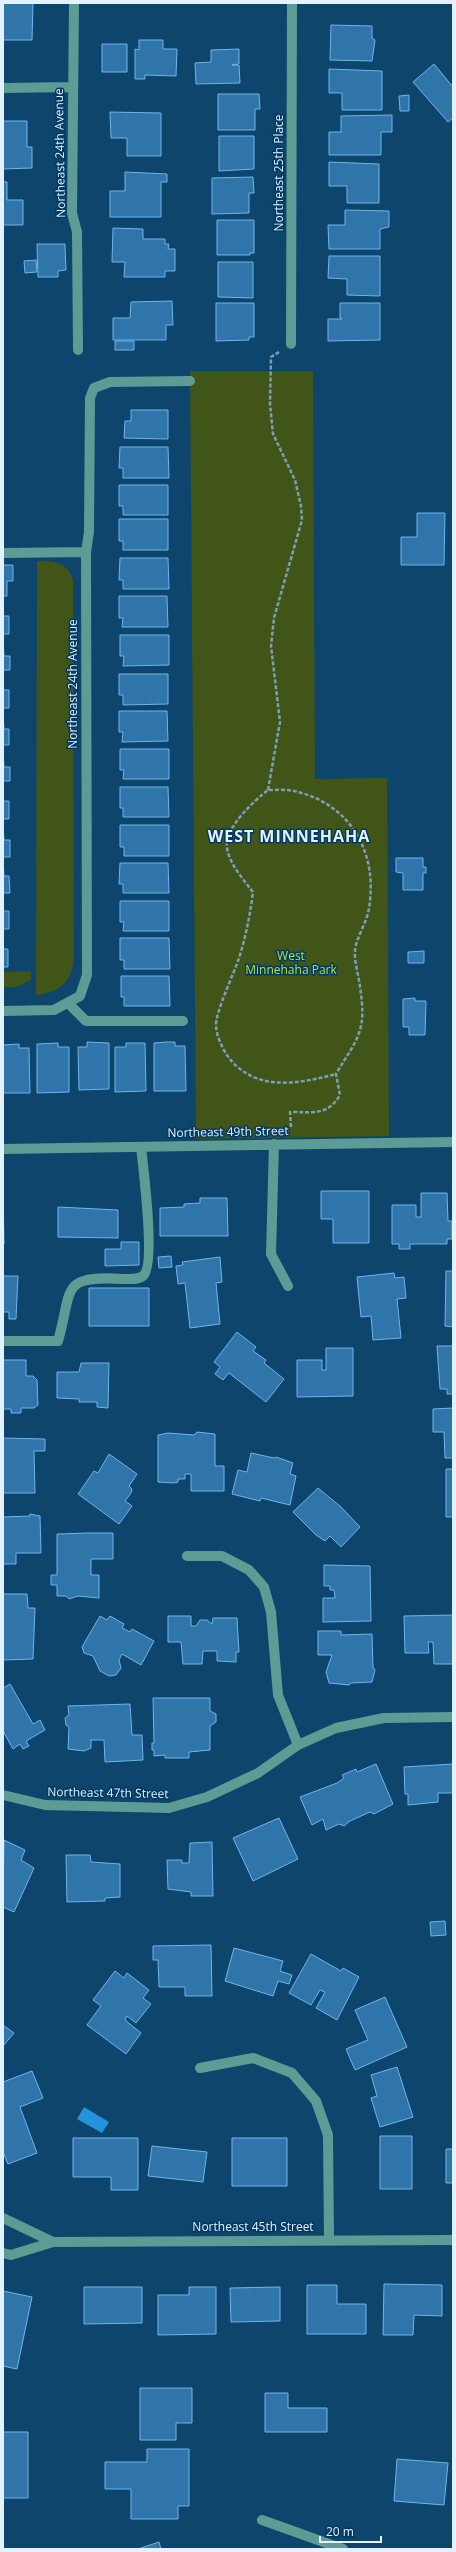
<svg xmlns="http://www.w3.org/2000/svg" width="456" height="2552" font-family="'Open Sans',sans-serif">
<rect width="100%" height="100%" fill="#0d456c"/>
<!-- green -->
<path fill="#415518" d="M190 371H313L315 779 387 778 389 1136 196 1139Z
M37 561C53 561 66 561 73 579L74 956C73 980 61 993 36 995Z
M31 971V980L17 987H3V972Z"/>
<!-- water -->
<path fill="#2393e0" d="M84 2107 109 2122 102 2133 77 2119Z"/>
<!-- building -->
<path fill="#3075aa" stroke="#70b4ee" d="M3 3H33L32 40H3Z
M331 25 372 26V38L375 40 372 61 330 60Z
M139 40H163V49H177L176 76 145 75V79H135V49L139 50Z
M102 44H127V72H102Z
M239 49V64L232 65H239L240 83 196 84 195 63 211 62V50Z
M434 64 453 87V118L448 122 413 82Z
M329 69 382 71V110H342V93H329Z
M218 94H259L260 109H255V130H218Z
M409 95V111H400L399 96Z
M110 112 161 113V156H127V138H111Z
M392 115V132H381V155H329V132H341V116Z
M3 121H27V147H32V168L3 169Z
M219 136H254V169L219 171Z
M329 162 379 164V203H347V186H329Z
M125 172 167 174V182H161V217H110V191H125Z
M253 177 254 193H249V213L212 214V178Z
M3 182H7V200H23V225H3Z
M345 210 389 211V227L380 229V249H329L328 225H345Z
M217 220H254V253H250V255H217Z
M113 228 143 229V239H165V244H169L168 249H175V271H165V277H124L125 262H112Z
M37 244H65L66 270 58 271V277H38Z
M329 256H380V296L347 295V279L328 278Z
M36 260 37 272 25 273 24 261Z
M218 262H253V298L218 297Z
M172 301 173 325H166V340H113V318H130L131 302Z
M216 303H254V337H249V340L216 341Z
M340 303H380V340L328 341V319H342L340 318Z
M115 341H134V350H115Z
M131 410H168V439L124 438 125 421H131Z
M120 447H168L169 478H123V468H119Z
M119 485H168V515H123V506H119Z
M417 513H445L444 565H401V537H417Z
M119 519H168V550H123V541H119Z
M120 558H168L169 589H123V580H119Z
M3 565H13V581H7V596H3Z
M119 596H167L168 627H122L123 618H119Z
M3 616H9V634H3Z
M120 635H169V665L123 666 124 656H120Z
M3 640 4 656H10V670H3Z
M119 674H168V704L123 705V695H119Z
M3 690H9V708H3Z
M119 711H167L168 741 122 742 123 732H119Z
M3 714 4 729H9V745H3Z
M120 749H169V779H123L124 770H120Z
M3 751 4 767H10V781H3Z
M120 787H168L169 817H123V808H120Z
M3 801H9V819H3Z
M3 825 4 840H10V857H3Z
M120 825H169V856H124V847H120Z
M396 858H423V867H426V873H423V890H403V873L396 872Z
M3 861 4 876H9L10 893H3Z
M120 863H168L169 893H123V884H119Z
M120 901H169V931H123L124 922H120Z
M3 911H9V929H3Z
M3 935V949H8V967H3Z
M120 938H169L170 969H124V960H120Z
M424 951V963H408V952Z
M121 976H169L170 1006H124V997H121Z
M415 998V1001H426L425 1035H409V1027H403V999Z
M87 1042 109 1043V1089L79 1090 78 1047H87Z
M166 1042H175V1046H185L186 1091H154V1043Z
M58 1043V1047H69V1092L37 1093V1044Z
M126 1043H145L146 1091 115 1092V1047H126Z
M19 1044V1048H29L30 1093H3V1045Z
M3 1191 4 1244H3Z
M321 1191H369V1243H333V1219H321Z
M421 1193H447L448 1221H452V1239H447V1244H410V1249H399V1244H392V1205H416V1217H421Z
M200 1198H227L228 1236H160V1208L184 1207V1204L200 1203Z
M58 1207 118 1210V1238L58 1237Z
M121 1242H139V1265L105 1266V1249H121Z
M171 1256 172 1267 159 1268 158 1257Z
M220 1257 222 1282 216 1283 220 1324 190 1328 185 1283 178 1284 176 1266 183 1265 182 1262Z
M446 1271H453V1327L445 1326Z
M394 1273 395 1278 404 1277 406 1298 397 1299 401 1338 373 1340 371 1316 361 1317 357 1277Z
M3 1276H18L16 1319H9V1312H3Z
M89 1288H149V1326H89Z
M237 1332 256 1347 253 1351 266 1360 264 1363 284 1379 266 1402 229 1373 223 1380 215 1374 220 1367 214 1362Z
M437 1346H453V1394H447V1389H440Z
M326 1348H353V1396L297 1397V1360H322V1370H326Z
M3 1360H26V1376H33L37 1380 38 1405 34 1408H21V1413H11V1409H3Z
M81 1363H109L108 1408 97 1407V1402H79V1399L57 1398V1372H79Z
M453 1408V1458H445L444 1432H433V1409Z
M197 1432 215 1434V1466H224V1491H191V1474H185V1479H178V1482L174 1483 158 1482V1435L168 1433 194 1435Z
M3 1438 45 1439V1451H34L35 1493H3Z
M251 1453 274 1458 276 1457 293 1463 290 1474 296 1476 290 1505 261 1498 260 1501 232 1494 238 1470 247 1472Z
M109 1454 137 1474 129 1486 132 1489 131 1493 125 1501 132 1506 119 1524 78 1494 94 1471 98 1473Z
M446 1469H453V1517H446Z
M318 1488 341 1507 360 1527 341 1547 330 1536 325 1541 316 1535 293 1512Z
M30 1514 40 1516 41 1553H16V1564H3V1517L30 1516Z
M88 1533H113V1559H91V1575H99V1598L78 1596 69 1599 66 1596H57V1585H51V1575H57V1534Z
M324 1565 370 1566 371 1621 323 1622V1598H335L334 1590H330V1586H324Z
M3 1594H27L28 1608H35L33 1659 3 1660Z
M453 1615V1664H434L433 1642H428L429 1653H405L404 1616Z
M100 1616 107 1620 110 1616 124 1624 122 1628 130 1632 132 1629 154 1641 141 1665 122 1654 119 1660 121 1668 116 1675 109 1676 100 1671 93 1656 84 1653 82 1647Z
M168 1616H191V1626H196L200 1620H207L212 1624 213 1618H237L239 1652H236V1662L217 1661V1651H203L202 1664H183L181 1642H168Z
M318 1631H341V1635L372 1634 373 1667 375 1670 372 1682 351 1683 349 1685 329 1683 326 1672 332 1655H318Z
M10 1684 33 1724 40 1720 45 1730 26 1741 29 1746 23 1749 20 1744 13 1749 3 1731V1688Z
M153 1698H210V1711L216 1714V1722L210 1726V1750L189 1752V1758H165V1755L154 1756V1750H152V1743H154Z
M130 1704 132 1735H142L143 1760 105 1762 104 1740H91V1748L84 1751 68 1749 69 1727 66 1725 65 1718 69 1715 68 1706Z
M376 1764 393 1804 374 1814 370 1812 350 1821 344 1826 339 1824 326 1830 323 1819 312 1825 300 1797 337 1783 344 1778 342 1775 356 1769 357 1772Z
M453 1764V1793H438V1802L408 1805V1794H405L404 1767Z
M279 1818 298 1859 253 1881 233 1838Z
M4 1840 25 1850 21 1860 34 1868 14 1912 3 1907Z
M212 1842 213 1896H191V1892L168 1889 167 1860H182V1863H189L190 1843Z
M66 1855H90L91 1862 120 1864V1897L105 1898V1901L67 1902Z
M445 1921 446 1935 431 1936 430 1922Z
M211 1945 212 1996H185V1987H159L158 1960H153V1946Z
M234 1948 283 1961 280 1971 292 1975 289 1984 278 1981 273 1996 225 1981Z
M311 1954 341 1971 343 1968 359 1977 337 2020 316 2008 325 1992 320 1990 311 2005 289 1993Z
M115 1971 124 1978 127 1973 149 1990 143 1998 151 2004 136 2023 127 2016 125 2020 141 2033 126 2054 87 2025 101 2006 93 2000Z
M385 1997 407 2047 355 2070 346 2049 368 2040 355 2010Z
M3 2025 14 2033 3 2046Z
M397 2067 413 2117 380 2127 371 2098 377 2096 371 2075Z
M32 2071 43 2098 20 2107 37 2153 8 2164 3 2152V2082Z
M380 2136H412V2189H380Z
M73 2138H138V2190H111V2177H73Z
M232 2138H287V2186H232Z
M152 2146 207 2152 203 2182 148 2176Z
M446 2149H453V2183H446Z
M384 2284 442 2285V2316L414 2315 413 2335H383Z
M307 2285H337V2304H366V2334H307Z
M84 2287H142V2323L84 2324Z
M189 2287H216V2334L158 2335V2295H189Z
M280 2287V2321L231 2322 230 2288Z
M3 2291 32 2297 17 2369 3 2366Z
M140 2388H192V2423H176V2440H140Z
M265 2393H288V2408H327V2432H265Z
M3 2432H28V2498H3Z
M147 2449H189V2506H178V2519H131V2489H105V2462H147Z
M397 2459 448 2463 444 2505 394 2501Z
M159 2542 161 2549H138Z"/>
<g fill="none" stroke-linecap="round" stroke-linejoin="round">
<!-- path -->
<path stroke="#7d9fb8" stroke-width="2.5" stroke-dasharray="4 2" stroke-linecap="butt" d="M268 790 280 722 271 646 274 618 302 520 301 506 295 480 273 434 270 404 271 357 279 352
M291 1127 290 1112C312 1112 328 1116 340 1095L336 1074C358 1037 367 1032 360 987 359 976 354 962 355 951 356 937 367 923 369 908 378 854 352 806 298 792 289 789 278 790 268 790 255 800 223 829 227 848 230 865 243 879 253 892 250 915 246 936 239 958 234 974 215 1012 216 1027 217 1037 223 1050 229 1058 256 1092 298 1084 336 1074"/>
<!-- minor -->
<path stroke="#5c9c94" stroke-width="10" d="M74 3 72 213 77 232 78 350
M3 88 72 87
M291 344 292 3
M3 553 86 552
M68 1003 86 1021H183
M3 1011 54 1010 80 996 87 975 86 552 89 532 90 398 94 388 110 382 190 381
M274 1144 271 1254 288 1286
M3 1149 453 1142
M3 1341H58C73 1289 59 1275 123 1279 129 1279 138 1280 143 1276 156 1266 143 1166 141 1147
M187 1556H222L249 1570 264 1587 271 1612 278 1695 298 1745
M3 1795 45 1805 169 1808 207 1797 258 1773 298 1745 336 1728 384 1718 453 1717
M200 2068 253 2058 292 2073 316 2101 328 2135 329 2239
M3 2218 53 2242 11 2255 3 2253
M53 2242 453 2240
M262 2520 343 2549"/>
</g>
<g text-anchor="middle" stroke-width="3" stroke-linejoin="round" paint-order="stroke">
<!-- street labels -->
<g font-size="12" fill="#e4f1fe" stroke="#003a61">
<text transform="translate(60 153) rotate(-91)" y="4">Northeast 24th Avenue</text>
<text transform="translate(279 173) rotate(-90)" y="4">Northeast 25th Place</text>
<text transform="translate(73 684) rotate(-90)" y="4">Northeast 24th Avenue</text>
<text transform="translate(228 1132) rotate(-1)" y="4">Northeast 49th Street</text>
<text transform="translate(108 1793) rotate(1)" y="4">Northeast 47th Street</text>
<text x="253" y="2231">Northeast 45th Street</text>
</g>
<!-- park labels -->
<g font-size="12" fill="#b1e04c" stroke="#003a61">
<text x="291" y="960">West<tspan x="291" dy="14">Minnehaha Park</tspan></text>
</g>
<!-- district labels -->
<g font-size="16" font-weight="bold" letter-spacing="1" fill="#e4f1fe" stroke="#003a61">
<text x="289" y="842">WEST MINNEHAHA</text>
</g>
</g>
<!-- border -->
<rect width="456" height="2552" fill="none" stroke="#e4f1fe" stroke-width="8"/>
<!-- scale -->
<path d="M320 2536v6h61v-6" fill="none" stroke="#e4f1fe" stroke-width="2"/>
<text x="326" y="2536" font-size="12" fill="#e4f1fe" stroke="#003a61" stroke-width="3" paint-order="stroke">20 m</text>
</svg>
